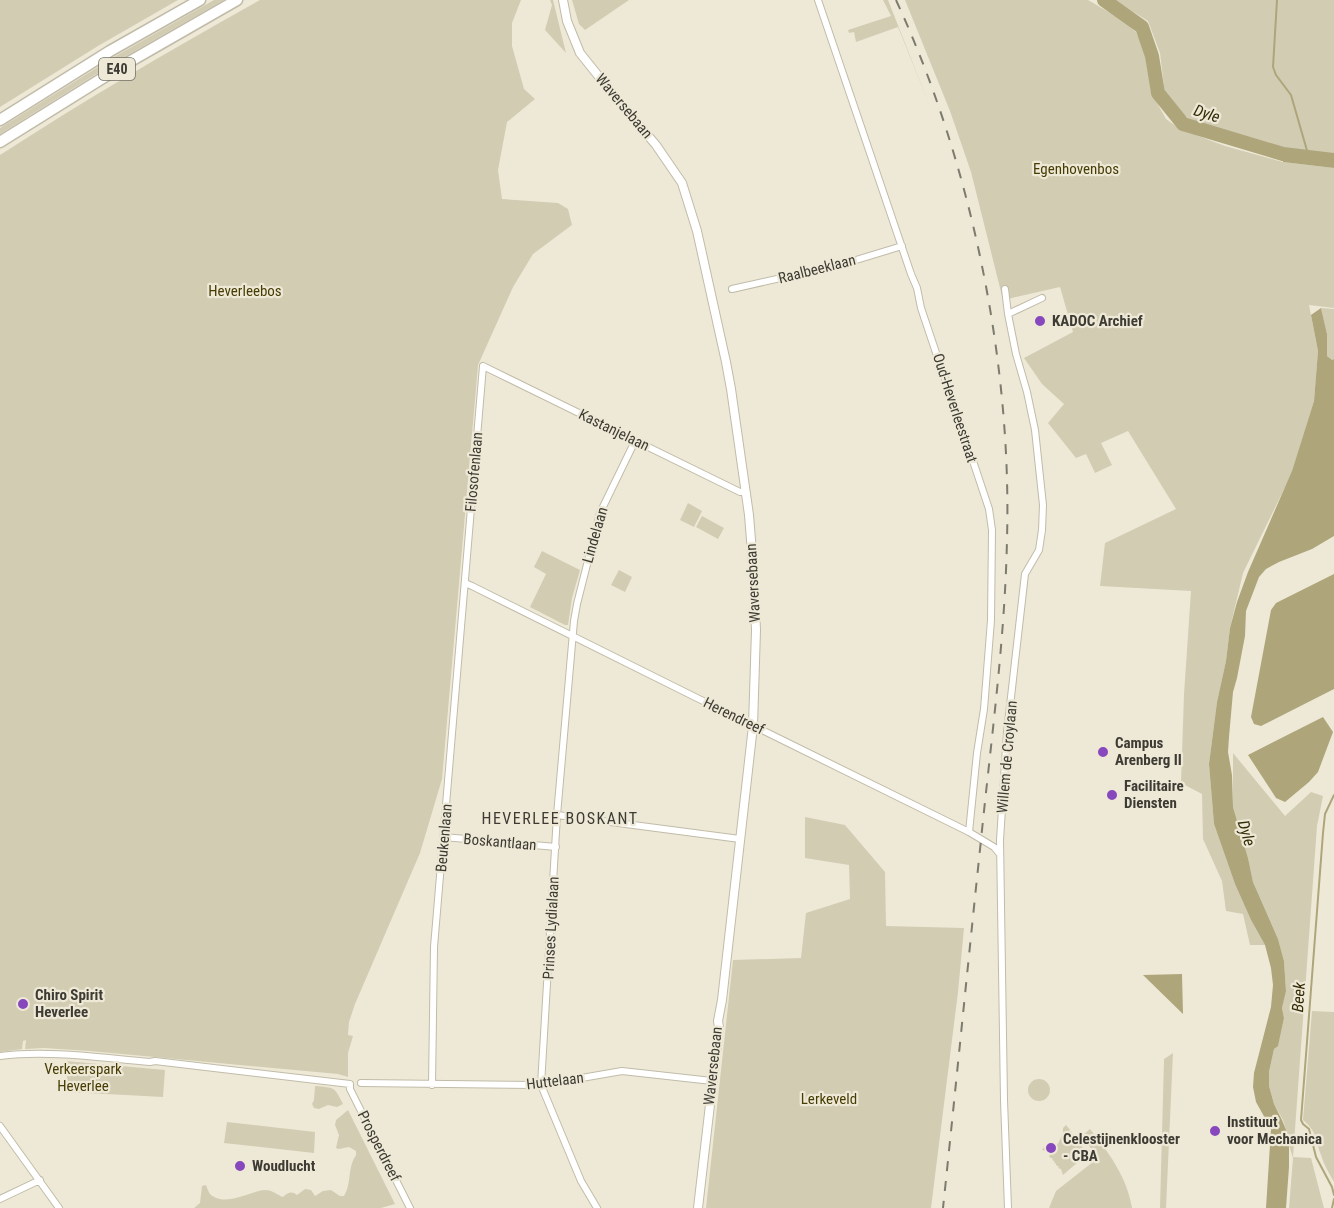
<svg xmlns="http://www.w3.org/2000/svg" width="1334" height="1208" font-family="'Roboto Condensed',sans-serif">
<rect width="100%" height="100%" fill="#eee9d6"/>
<!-- green -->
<path fill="#d2ccb3" d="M0 0H178L98 46 0 107Z
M214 0H224L117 61 0 134V128L114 57Z
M260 0H521L512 23V46L524 89 535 99 507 122 498 170 502 199 558 203 568 209 572 225 533 254 513 287 478 365 442 779 420 853 355 1004 349 1022 348 1035 353 1036 348 1053V1077L338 1074 90 1051 44 1048 25 1049 26 1040 23 1041 22 1049 0 1052V155C85 100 172 49 260 0Z
M550 0H553L566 53 545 30 552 5Z
M572 0H629L585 30 579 24Z
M883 0H888L931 109 898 27 856 42 854 32 849 33 848 30 891 16Z
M905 0H1088L1124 21 1136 32 1145 52 1151 92 1166 119 1180 129 1225 146 1283 162 1334 168V308L1309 305 1318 351 1314 401 1291 475 1243 573 1230 628 1226 661 1217 702 1209 764 1214 824 1235 884 1251 920 1265 945H1250L1243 914 1226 911 1222 881 1203 839 1202 794 1181 783 1184 694 1191 591 1100 586 1105 543 1176 509 1128 431 1101 443 1112 465 1095 473 1086 454 1076 458 1048 423 1064 404 1042 384 1024 358 1073 332 1060 287 1003 300 971 172 950 111Z
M1114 0H1334V154L1293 150 1227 134 1188 118 1178 110 1165 95 1160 53 1148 21Z
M1321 308 1334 309V359L1332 360 1327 356V334Z
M688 503 702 511 694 527 680 520Z
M702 516 724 528 718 539 696 527Z
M542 551 580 570 572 598 568 625H565L530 607 546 574 534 567Z
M619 570 632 577 625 592 611 585Z
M1233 753 1285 816 1311 792 1323 796 1317 826 1293 1157 1311 1158 1324 1208H1289L1293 1158 1289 1145 1287 1132 1283 1120 1274 1104 1269 1086V1072L1274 1049 1278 1045 1284 1018 1282 1008 1286 990 1284 961 1278 939 1253 882 1248 858 1233 807Z
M805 817 845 825 885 872 886 926 964 928 958 992 931 1208H706L733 960 801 958 806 913 850 899 849 865 805 858Z
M1312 1011 1334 1012V1182C1329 1173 1324 1165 1321 1155 1315 1139 1318 1133 1303 1120Z
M1173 1053 1166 1208H1160L1164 1059Z
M66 1061 165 1070 163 1097 68 1092Z
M1028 1090a11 11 0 1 1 22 0a11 11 0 1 1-22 0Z
M315 1086C335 1088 334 1086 343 1104L337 1107 328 1105 319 1109 314 1108 312 1104 314 1100Z
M348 1110 395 1204 381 1208H194L200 1203 202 1186 206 1185C207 1188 208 1191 210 1194 225 1208 249 1191 265 1190 273 1190 277 1195 283 1197 288 1192 292 1191 297 1195L305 1189 311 1190 315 1196 323 1191 331 1190 340 1196H344C352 1183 347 1168 356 1155V1151L349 1147 339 1149 336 1148 339 1135 335 1125 336 1120Z
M227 1122 315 1132 314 1153 224 1143Z
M1066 1125 1070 1130 1069 1131 1072 1132V1134H1073L1074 1136 1077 1138 1076 1140 1079 1141 1078 1143 1080 1142 1081 1145H1082V1147L1086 1149 1085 1150 1088 1152 1087 1154 1089 1153 1090 1154 1079 1161 1063 1175 1061 1169 1058 1168 1059 1167 1056 1165V1163L1055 1164 1054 1161 1052 1160 1053 1159 1049 1157 1050 1155 1048 1153H1046L1045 1150 1044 1151 1042 1149 1045 1147 1051 1149C1059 1146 1059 1140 1063 1134V1128Z
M1090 1129C1109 1153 1127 1177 1132 1208H1049L1056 1191 1098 1158 1082 1136Z"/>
<!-- water -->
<path fill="#aea57b" d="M1293 151 1334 154V168L1283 162V154Z
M1321 308 1327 334V356L1332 360 1334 359V536L1312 549 1279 562 1266 569 1259 577 1246 611 1245 636 1237 678 1233 692 1229 737 1228 752 1232 775 1233 807 1248 858 1253 882 1278 939 1284 961 1286 991 1282 1008 1284 1018 1278 1046 1274 1049 1269 1072V1086L1274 1104 1282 1120 1287 1132 1289 1145V1167L1286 1208H1266L1271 1129 1256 1102 1253 1087 1254 1073 1271 1007 1273 985 1271 968 1265 945 1251 920 1235 884 1214 824 1209 764 1217 702 1226 661 1230 628 1237 602 1248 572 1292 471 1314 401 1318 351 1311 315Z
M1334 574V689L1261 726 1254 724 1251 717 1271 610 1276 603Z
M1323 717 1333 732 1318 772 1309 782 1285 802 1276 798 1248 755Z
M1182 974 1183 1014 1143 975Z"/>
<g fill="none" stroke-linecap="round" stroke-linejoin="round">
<!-- stream -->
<path stroke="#aea57b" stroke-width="2" d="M1277 0 1273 67 1276 75 1291 95 1308 154
M1334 795 1325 814 1323 833 1301 1120 1303 1124 1309 1129 1316 1157 1332 1187 1334 1195
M1332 1208 1334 1199"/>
<!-- river -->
<path stroke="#aea57b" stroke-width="14" d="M1104 0 1142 27 1152 56 1158 93 1183 124 1283 154 1334 160"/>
<defs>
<path id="minor" d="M818 0 911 274 917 288 921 308 964 436 968 451 971 455 989 509 992 530 991 620 984 709 977 753 969 832
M732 289 843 264 902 246
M1005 289 1008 314
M465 583 472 586 695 697 969 832 994 847 999 853
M557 815 740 839
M444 837 556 847
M0 1056C50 1050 101 1058 150 1062L155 1061 350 1084V1089L356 1101 410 1208
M361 1083 541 1085 622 1071 712 1081
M432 1085 434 947 483 366 740 492H746
M0 1126 59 1208
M0 1199 40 1180
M597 1208 581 1181 541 1085 557 815 574 621 577 604 600 513 635 441
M1008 1208 1004 1100 1000 840 1007 732 1025 574 1039 550 1042 530 1043 505 1035 430 1027 392 1016 354 1008 314 1042 298"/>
<path id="tertiary" d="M563 0 567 21 580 53 620 103 656 145 682 183 697 231 726 362 731 389 749 515 753 565 756 630 753 726 722 1000 718 1021 719 1027 698 1208"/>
<path id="motorway" d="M0 120 110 51 200 0
M0 142 122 66 237 0"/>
</defs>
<!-- minor casing -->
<use href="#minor" stroke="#c1bca9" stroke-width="8"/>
<!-- tertiary casing -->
<use href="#tertiary" stroke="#c1bca9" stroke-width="10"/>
<!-- motorway casing -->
<use href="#motorway" stroke="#c1bca9" stroke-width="13"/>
<!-- minor -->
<use href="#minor" stroke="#fff" stroke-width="6"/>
<!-- tertiary -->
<use href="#tertiary" stroke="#fff" stroke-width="8"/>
<!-- motorway -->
<use href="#motorway" stroke="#fff" stroke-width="10"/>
<!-- rail -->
<path stroke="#7d7a6e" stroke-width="2" stroke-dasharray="10 10" stroke-linecap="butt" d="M896 0C971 162 1012 361 1007 539 1005 640 991 740 981 840 968 963 956 1085 943 1208"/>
</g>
<!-- markers -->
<g fill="#8848bd" stroke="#eee9d6" stroke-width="2">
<circle cx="1040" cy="321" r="6"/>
<circle cx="1103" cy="752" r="6"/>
<circle cx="1112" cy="795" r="6"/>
<circle cx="23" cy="1004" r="6"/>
<circle cx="1215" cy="1131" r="6"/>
<circle cx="1051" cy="1148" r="6"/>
<circle cx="240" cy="1166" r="6"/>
</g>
<g text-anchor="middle" stroke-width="4.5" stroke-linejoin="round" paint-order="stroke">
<!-- shield labels -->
<rect fill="#eee9d6" stroke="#726f64" stroke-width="1.5" x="99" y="58" width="36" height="22" rx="4.5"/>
<g font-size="14" font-weight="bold" fill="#3d3b33">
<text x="117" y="74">E40</text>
</g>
<!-- street labels -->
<g font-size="15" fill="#3d3b33" stroke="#eee9d6">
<text transform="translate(624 106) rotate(50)" y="5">Waversebaan</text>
<text transform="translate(817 269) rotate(-14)" y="5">Raalbeeklaan</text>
<text transform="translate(955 408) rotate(72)" y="5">Oud-Heverleestraat</text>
<text transform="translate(614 430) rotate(26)" y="5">Kastanjelaan</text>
<text transform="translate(474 472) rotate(-85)" y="5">Filosofenlaan</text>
<text transform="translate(595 535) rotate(-74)" y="5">Lindelaan</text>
<text transform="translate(753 583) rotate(-93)" y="5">Waversebaan</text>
<text transform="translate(734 716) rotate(26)" y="5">Herendreef</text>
<text transform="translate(1007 757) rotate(-85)" y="5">Willem de Croylaan</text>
<text transform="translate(444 838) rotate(-85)" y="5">Beukenlaan</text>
<text transform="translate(500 842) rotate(5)" y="5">Boskantlaan</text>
<text transform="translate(551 928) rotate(-87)" y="5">Prinses Lydialaan</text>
<text transform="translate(713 1066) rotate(-84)" y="5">Waversebaan</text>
<text transform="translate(555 1081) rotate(-7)" y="5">Huttelaan</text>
<text transform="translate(379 1146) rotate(63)" y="5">Prosperdreef</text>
</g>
<!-- park labels -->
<g font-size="15" fill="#473c04" stroke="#eee9d6">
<text x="1076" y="174">Egenhovenbos</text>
<text x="245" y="296">Heverleebos</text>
<text x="83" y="1074">Verkeerspark<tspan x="83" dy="17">Heverlee</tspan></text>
<text x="829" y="1104">Lerkeveld</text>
</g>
<!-- poi labels -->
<g font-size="15" font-weight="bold" fill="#3d3b33" stroke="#eee9d6" text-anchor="start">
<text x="1052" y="326">KADOC Archief</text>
<text x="1115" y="748">Campus<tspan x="1115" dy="17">Arenberg II</tspan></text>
<text x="1124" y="791">Facilitaire<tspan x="1124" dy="17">Diensten</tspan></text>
<text x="35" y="1000">Chiro Spirit<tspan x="35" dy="17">Heverlee</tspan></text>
<text x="1227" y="1127">Instituut<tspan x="1227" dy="17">voor Mechanica</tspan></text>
<text x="1063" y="1144">Celestijnenklooster<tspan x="1063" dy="17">- CBA</tspan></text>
<text x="252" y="1171">Woudlucht</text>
</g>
<!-- water labels -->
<g font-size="16" font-style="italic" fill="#332b07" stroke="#eee9d6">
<text transform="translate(1207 113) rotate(18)" y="6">Dyle</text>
<text transform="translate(1247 833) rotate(73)" y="6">Dyle</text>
<text transform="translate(1298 997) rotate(-86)" y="6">Beek</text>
</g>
<!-- neighbourhood labels -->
<g font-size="16" letter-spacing="1.5" fill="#3d3b33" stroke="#eee9d6">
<text x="560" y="824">HEVERLEE BOSKANT</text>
</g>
</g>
</svg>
